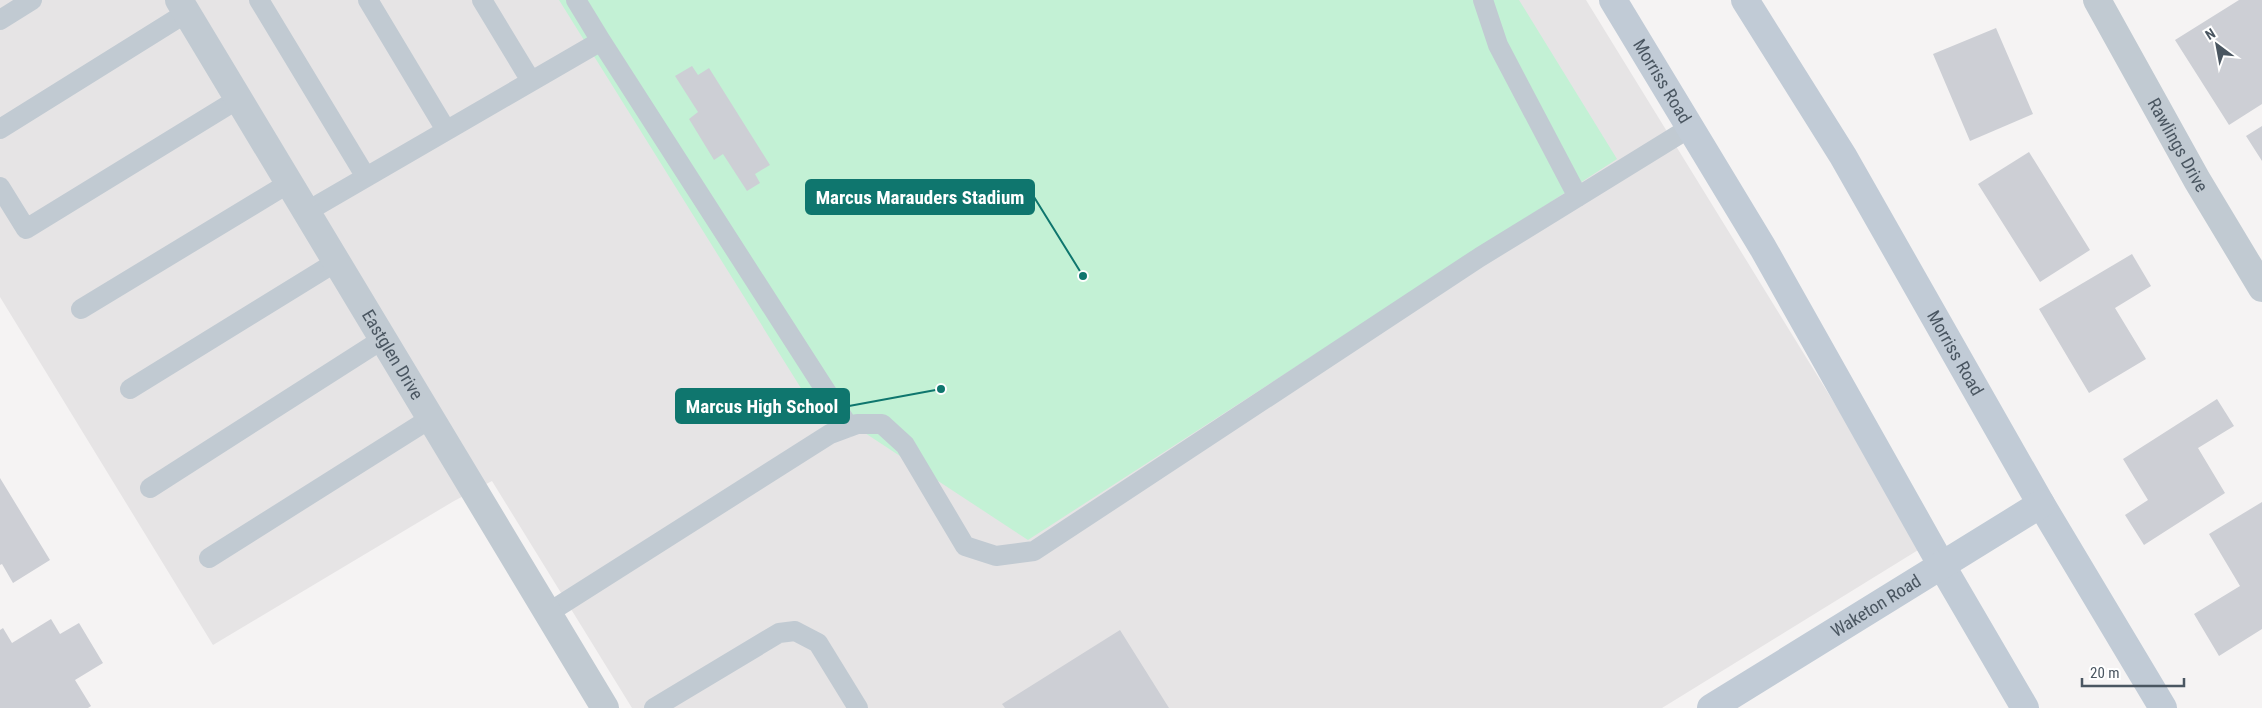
<svg xmlns="http://www.w3.org/2000/svg" width="2262" height="708" font-family="'Roboto Condensed',sans-serif">
<rect width="100%" height="100%" fill="#f5f3f3"/>
<!-- education -->
<path fill="#e6e4e5" d="M0 0H1586L1923 547 1662 708H632L492 481 454 501 213 645 0 297Z"/>
<!-- green -->
<path fill="#c3f1d5" d="M559 0H1519L1617 159 1028 540 804 393Z"/>
<!-- building -->
<path fill="#cdcfd5" d="M2239 0H2262V104L2229 125 2175 40Z
M1996 28 2033 114 1970 141 1933 54Z
M692 66 698 75 709 68 770 165 755 174 760 183 747 191 723 154 714 160 689 119 698 112 675 76Z
M2262 126V161L2246 136Z
M2029 152 2090 250 2040 282 1978 184Z
M2132 254 2151 286 2115 308 2146 359 2089 393 2039 309Z
M2217 399 2234 426 2198 448 2225 493 2144 545 2125 515 2148 500 2123 459Z
M0 478 50 560 13 583 2 564 0 565Z
M2262 502V629L2219 656 2194 614 2240 586 2209 534Z
M51 619 60 634 79 623 103 663 75 680 91 706 88 708H0V630L3 628 12 643Z
M1120 630 1169 708H1005L1002 704Z"/>
<g fill="none" stroke-linecap="round" stroke-linejoin="round">
<!-- lane -->
<path stroke="#c1cad2" stroke-width="20" d="M259 0 366 177
M368 0 446 130
M482 0 531 81
M576 0 601 41
M1483 0 1498 45 1578 197
M0 20 32 0
M0 129 186 13
M0 187 26 229 238 99
M306 212 601 41 849 427
M81 309 289 183
M130 389 336 262
M150 488 383 339
M209 558 431 418
M548 613 830 434 857 424H882L905 445 965 546 996 556 1034 551 1480 257 1691 127
M654 708 779 633 795 631 818 643 858 708"/>
<!-- street -->
<g stroke="#c1cad2" stroke-width="28">
<path id="s1" d="M179 0 605 708"/>
<path id="s2" d="M2097 0 2197 180 2262 288"/>
</g>
<!-- secondary -->
<g stroke="#c1cbd6" stroke-width="28">
<path id="s3" d="M1613 0 1763 248 1942 566 2025 708"/>
<path id="s4" d="M1745 0 1843 156 2041 504 2163 708"/>
<path id="s5" d="M1711 708 2041 504"/>
</g>
</g>
<g text-anchor="middle" stroke-width="4" stroke-linejoin="round" paint-order="stroke">
<!-- street labels -->
<g font-size="18" fill="#4a5661" stroke="#fff">
<text dy="6" stroke="none"><textPath href="#s3" startOffset="95">Morriss Road</textPath></text>
<text dy="6" stroke="none"><textPath href="#s2" startOffset="166">Rawlings Drive</textPath></text>
<text dy="6" stroke="none"><textPath href="#s4" startOffset="411">Morriss Road</textPath></text>
<text dy="6" stroke="none"><textPath href="#s1" startOffset="414">Eastglen Drive</textPath></text>
<text dy="6" stroke="none"><textPath href="#s5" startOffset="194">Waketon Road</textPath></text>
</g>
</g>
<!-- callouts -->
<path fill="none" stroke="#0f766e" stroke-width="2" d="M1083 276L1034 197M941 389L849 406"/>
<g fill="#0f766e" stroke="#fff" stroke-width="2">
<circle cx="1083" cy="276" r="5"/>
<circle cx="941" cy="389" r="5"/>
</g>
<g fill="#0f766e" stroke="#0f766e" stroke-width="2">
<rect x="806" y="180" width="228" height="34" rx="5"/>
<rect x="676" y="389" width="173" height="34" rx="5"/>
</g>
<g font-size="19" text-anchor="middle" font-weight="bold" fill="#fff">
<text x="920" y="204">Marcus Marauders Stadium</text>
<text x="762" y="413">Marcus High School</text>
</g>
<!-- north arrow -->
<g transform="translate(2217 45) rotate(328)" stroke="#ffffff" stroke-width="4" paint-order="stroke">
<path d="M0-4L9 19L0 12L-9 19Z" fill="#4a5661"/>
<text y="-8" font-size="14" font-weight="bold" text-anchor="middle" fill="#4a5661">N</text>
</g>
<!-- scale -->
<path d="M2082 678v8h102v-8" fill="none" stroke="#4a5661" stroke-width="2.5"/>
<text x="2090" y="678" font-size="15" fill="#4a5661" stroke="#ffffff" stroke-width="4" paint-order="stroke">20 m</text>
</svg>
